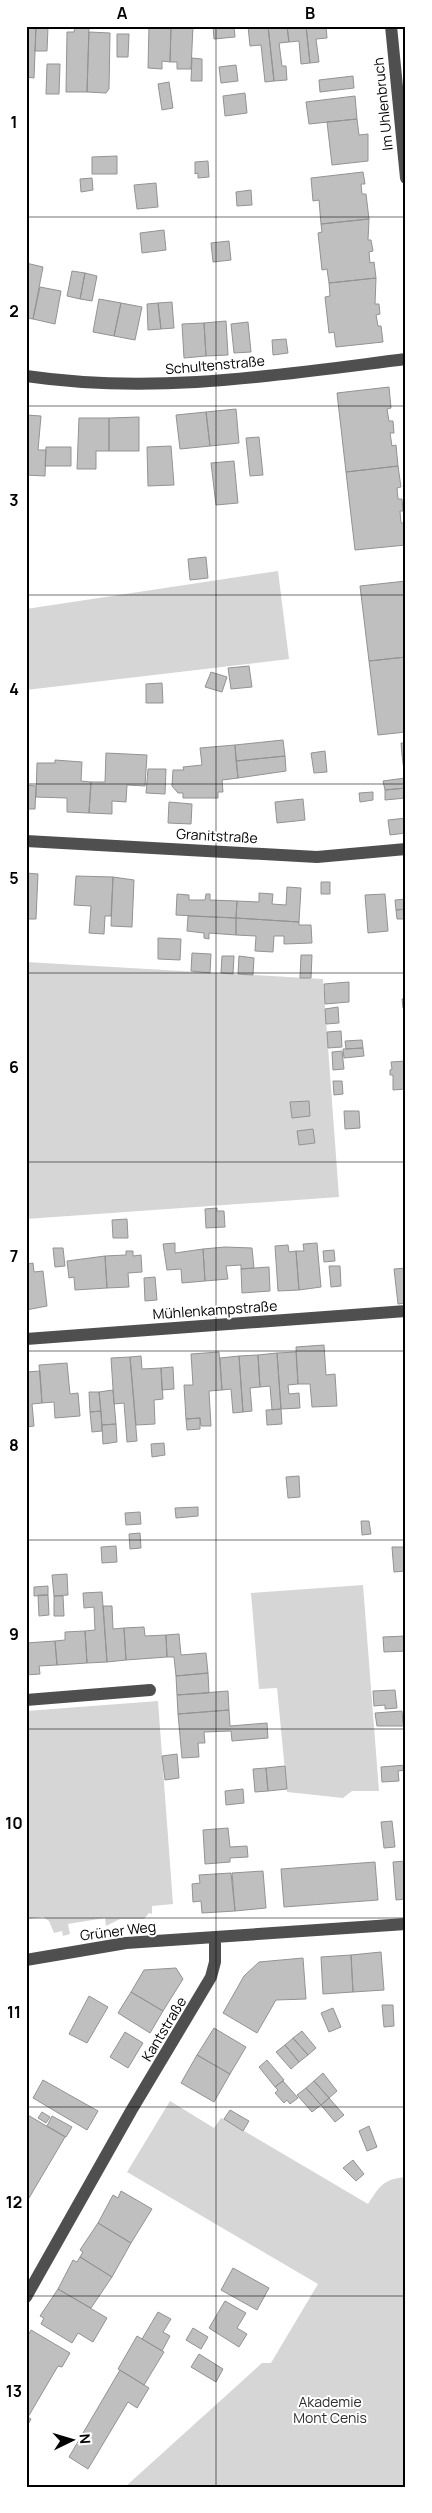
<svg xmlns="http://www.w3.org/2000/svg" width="432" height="2513" font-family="Manrope,sans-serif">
<rect width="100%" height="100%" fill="#fff"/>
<!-- green -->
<path fill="#d6d6d6" d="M278 571 289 659 26 690V609Z
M26 962 323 979 339 1197 26 1219Z
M363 1585 379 1791H352L343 1798 287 1792 277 1688 259 1689 251 1593Z
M158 1701 173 1904 152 1906V1914L149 1913 144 1919H120L106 1926 105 1918 68 1924 70 1934 63 1936 62 1931 54 1933 49 1921 43 1917 29 1919 26 1870V1711Z
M170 2101 214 2128 221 2118 224 2119 368 2204C380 2186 383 2179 406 2177V2487H125L262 2363H271L318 2284 127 2172Z"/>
<!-- building -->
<path fill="#bfbfbf" stroke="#939393" d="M26 26H36L34 78 26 77Z
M36 26 48 27 47 51H35Z
M75 26H89L87 92H66L67 32H74Z
M149 26H171L170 62 162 61V69L148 68Z
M171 26H193L191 69H177V62H170Z
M213 26H234L235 37 214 39Z
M248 26H268L274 81 265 82 261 45 250 46Z
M268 26H287L289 42 279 43 282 66H286L287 80 274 81Z
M287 26H306L310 63 301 64 299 41 289 42Z
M306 26H326L327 38 316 39 319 62 310 63Z
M89 32 110 33 109 89 106 93 87 92Z
M117 34H129L128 57H117Z
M192 58 202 59V81H191Z
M47 64H60L59 94H46Z
M236 65 238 81 221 83 219 67Z
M353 76 354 88 320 92 319 80Z
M169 82 173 108 162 110 158 84Z
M245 93 247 113 225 116 223 96Z
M355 96 357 119 309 124 306 102Z
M357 119 359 135 368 134V161L332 165 327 122Z
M117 156V174H92V157Z
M208 161 209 177 198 178V173L195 174V162Z
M363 172 365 184H361L362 194H366L369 219 321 224 319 200 313 201 311 178Z
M92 178 93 190 81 192 80 179Z
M156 183 158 207 137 209 134 185Z
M251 190 252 205 237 206 236 192Z
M369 219 368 240H371L373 251 369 252 370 263 374 262 376 278 329 283 327 269 322 270 318 233 322 232 321 224Z
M164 230 166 250 142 253 140 233Z
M229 241 231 260 213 262 211 243Z
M26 263 43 267 33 319 26 318Z
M72 271 85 273 80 299 67 296Z
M85 273 97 276 92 301 80 299Z
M376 278 375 304H379L380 314 376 315 378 326H381L383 342 336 347 334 332 329 333 325 297 330 296 329 283Z
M40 287 61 291 55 324 33 319Z
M99 299 121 303 114 336 93 332Z
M172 302 174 328 161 329 158 303Z
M121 303 142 307 135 340 114 336Z
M158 303 161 329 148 330 147 304Z
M226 321 228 355 206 356 204 323Z
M248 322 251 352 234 353 231 324Z
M204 323 206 356 184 358 182 324Z
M286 339 288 353 273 355 272 340Z
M389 387 391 408 387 409 389 421H393L394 433H390L392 446 396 445 398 466 346 472 337 393Z
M236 409 239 443 210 446 206 412Z
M206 412 210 446 180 449 176 415Z
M26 415 41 416 38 450H46L45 476 26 475Z
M139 417V451H109V418Z
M79 418H109V451H96V469H77Z
M259 437 263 475 250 476 246 438Z
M171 446 174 485 148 486 147 447Z
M46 447H71V466H45Z
M234 461 238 503 216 505 211 463Z
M398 466 401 487 397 488 398 499H402L403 511H400L401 523H405L406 545 355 550 346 472Z
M206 557 208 578 190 580 188 559Z
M406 581V657L369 661 360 586Z
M406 657V732L378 735 369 661Z
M249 666 252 687 231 689 228 668Z
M211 672 227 677 222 692 205 687Z
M162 683 163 703H146V684Z
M283 740 285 756 236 761 235 745Z
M401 743H406V754L402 755Z
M235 745 238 778 222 780 223 792H218V798H183V793H178L172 786 173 770H184L183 767 202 765 200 748Z
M325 751 327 772 314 773 311 753Z
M106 753 147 755 145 786 127 785 126 802 112 801V814L89 813 91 782H105Z
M406 754V788L385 790 383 781 405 778 402 755Z
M285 756 286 771 238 778 236 761Z
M55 760 82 762 81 781 91 782 89 813 67 812V798L36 797 37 763H55Z
M148 769H166L165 794 146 793Z
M26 785 36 786 35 809H26Z
M406 788V798L385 800V790Z
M373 792V800L360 802 359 793Z
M303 799 305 820 277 823 275 802Z
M169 802 192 804 191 824 168 823Z
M406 818V833L390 835 388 820Z
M26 873 38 874 36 919H26Z
M76 876 113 877 111 916H105L104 934 89 933 91 906 74 905Z
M113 877 134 880 132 927 111 926Z
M321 882H330V894H321Z
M287 887 301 888 299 922 236 918 237 901 259 902V893L273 894 272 904 286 905Z
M177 894 189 895V900H205L206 894H210V900L237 901 236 918 176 915Z
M385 894 388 931 368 933 365 895Z
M406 899V909L396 910 395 900Z
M406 909V919H397L396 910Z
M188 916 236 918V935L209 933V939L204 938V933L187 931Z
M236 918 299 922V925H311L312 943 284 944V936H274L273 952 255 951 256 936 236 935Z
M158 938 181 939 180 960 158 959Z
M192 953 211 954 210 973 191 971Z
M301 955H312L311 978H300Z
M222 956H234L233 974 221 973Z
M239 956 254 958 253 975 238 974Z
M349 982V1002L325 1004 324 984Z
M406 998V1008H403L402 999Z
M338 1007 339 1023 326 1024 325 1009Z
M341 1031 342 1047 328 1048 327 1032Z
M362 1040 363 1048 346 1049 345 1041Z
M363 1048 364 1056 344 1058 343 1049Z
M342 1051 344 1069 333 1070 332 1052Z
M406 1061V1089L393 1090V1075H390V1070L392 1069 391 1062Z
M333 1081H342L343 1094 334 1095Z
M309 1101 310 1116 292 1118 290 1102Z
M344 1111H359L360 1128 345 1129Z
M313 1129 315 1143 299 1145 297 1131Z
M217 1208V1211H224L225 1227 206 1228 205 1209Z
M127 1219 128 1238H113L112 1220Z
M175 1243V1253L203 1249 205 1281 182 1283 181 1269 167 1270 163 1244Z
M317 1243 321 1287 299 1290 296 1251H304L303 1244Z
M288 1245 289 1252 296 1251 299 1290 278 1291 275 1246Z
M225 1247 252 1248 254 1268 241 1269V1265L226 1266 228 1279 205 1281 203 1249Z
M53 1248H63L65 1266 55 1267Z
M334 1250 335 1261 324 1262 323 1251Z
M126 1251H133V1256L141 1255 142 1272 128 1273 129 1287 107 1288 105 1256 126 1255Z
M105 1256 107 1288 75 1290 74 1277 69 1278 67 1261Z
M33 1263 34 1272 43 1271 47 1306 26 1310V1264Z
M329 1266H340L341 1286 331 1287Z
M269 1267 270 1291 242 1293 241 1269Z
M406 1268V1303L398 1304 394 1269Z
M155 1277 157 1300 145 1301 144 1278Z
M324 1345 326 1375 335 1374 337 1406 312 1407 310 1384H298L296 1347Z
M219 1352 222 1390 209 1391 211 1426H201L200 1418 186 1419 184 1385H193L191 1354Z
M296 1352 298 1384 288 1385 289 1394 299 1393 300 1408 281 1409 277 1353Z
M277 1353 281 1409 272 1410 270 1386 260 1387 258 1355Z
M258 1355 260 1387 250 1388 252 1411 243 1412 239 1356Z
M141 1356 142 1369 161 1368 163 1399 154 1400 155 1424 136 1425 130 1357Z
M239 1356 243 1412 233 1413 231 1389 222 1390 220 1358Z
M130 1357 137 1441 127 1442 124 1403 114 1404 111 1358Z
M67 1363 70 1394 78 1393 80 1416 55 1418 54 1402 42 1403 39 1365Z
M173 1367 174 1389 162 1390 161 1368Z
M40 1371 42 1403 32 1404 34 1426 26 1427V1372Z
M113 1390 116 1424 102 1425 99 1392Z
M89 1392H99L101 1411 90 1412Z
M281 1409 282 1424 267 1425 266 1410Z
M101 1411 102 1431 92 1432 90 1412Z
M200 1418V1429L187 1430 186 1419Z
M116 1424 117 1442 103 1444 102 1425Z
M164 1443 165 1455 152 1457 151 1444Z
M299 1476 300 1497 288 1498 286 1477Z
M198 1507V1516L176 1518 175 1508Z
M140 1512 141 1524 126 1525 125 1513Z
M361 1521H369L371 1534 362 1535Z
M140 1533 141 1548 130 1549 129 1534Z
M116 1546 117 1562 102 1563 101 1547Z
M392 1547H406V1571L394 1572Z
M67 1574 68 1595 54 1596 52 1575Z
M48 1586V1595L34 1596V1587Z
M102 1592 107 1662 87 1663 85 1631 95 1630 94 1607 84 1608 83 1593Z
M38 1595H48L49 1615 39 1616Z
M54 1596H63L64 1616H54Z
M103 1606H112L113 1629 124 1628 126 1660 107 1662Z
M144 1627 145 1636 166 1635 167 1657 126 1660 124 1628Z
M85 1631 87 1663 57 1665 55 1641 65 1640V1632Z
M179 1634 181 1655 206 1653 208 1673 176 1676 174 1657H167L166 1635Z
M406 1636V1651L384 1652 383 1637Z
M55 1641 57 1665 39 1666 40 1674 26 1675V1643Z
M208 1673 209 1693 177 1695 176 1676Z
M395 1690 397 1708 385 1709V1705L374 1706 373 1691Z
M228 1691 229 1710 178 1714 177 1695Z
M229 1710 230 1726 267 1723 268 1738 232 1741 231 1731 204 1732 205 1743H198L199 1757 182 1758 178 1714Z
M402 1711 403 1723 406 1722V1726H377L375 1713Z
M177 1754 179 1778 165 1780 162 1756Z
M406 1765V1770L398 1771 399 1781 382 1782 381 1767Z
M285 1766 287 1789 268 1791 266 1768Z
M266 1768 268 1791 255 1792 253 1769Z
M243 1789 244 1803 226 1805 225 1791Z
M392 1821 395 1847 384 1848 381 1822Z
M228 1828 230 1847 247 1846 248 1857 230 1858V1862L205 1864 203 1830Z
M406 1861V1899L396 1900 393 1862Z
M375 1862 378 1900 284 1907 281 1869Z
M263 1871 266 1908 235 1911 232 1873Z
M231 1873 235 1911 202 1913 201 1901 193 1902 192 1884 200 1883 199 1875Z
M381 1952 384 1990 353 1992 351 1955Z
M351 1955 353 1992 323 1994 321 1957Z
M303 1958 306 1999 276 2000 257 2033 223 2013 244 1976 259 1962Z
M176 1968 183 1979 163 2011 131 1992 144 1970Z
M131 1992 163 2011 150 2033 118 2013Z
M89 1996 108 2007 87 2043 69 2034Z
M382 2005H393L394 2026 384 2027Z
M333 2008 341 2027 329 2032 321 2013Z
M214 2028 246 2047 230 2074 197 2055Z
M302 2031 316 2048 308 2055 293 2038Z
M125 2032 143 2043 128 2068 110 2057Z
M293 2038 308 2055 299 2062 285 2045Z
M285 2045 299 2062 291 2069 276 2052Z
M197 2055 230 2074 214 2102 181 2083Z
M267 2060 284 2080 275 2087 259 2067Z
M323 2073 337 2091 329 2098 314 2081Z
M43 2080 98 2111 87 2130 33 2098Z
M283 2081 298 2098 290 2104 287 2100 284 2103 275 2093 278 2090 275 2087Z
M314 2081 329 2098 321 2105 306 2088Z
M306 2088 321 2105 312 2112 297 2095Z
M329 2098 344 2115 335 2122 321 2105Z
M230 2110 249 2121 243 2131 224 2119Z
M42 2112 50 2117 46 2123 38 2118Z
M26 2114 65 2137 29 2198 26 2197Z
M52 2116 72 2127 66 2137 47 2126Z
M369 2126 377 2147 367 2151 359 2131Z
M353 2160 364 2174 356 2181 343 2168Z
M121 2191 152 2209 131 2243 98 2223 113 2195 118 2198Z
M98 2223 131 2243 112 2277 80 2257 83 2252 80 2250Z
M80 2257 112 2277 91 2308 58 2289 73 2260 77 2262Z
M233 2268 269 2288 257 2310 221 2290Z
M58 2289 107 2318 93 2342 78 2333 72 2343 41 2324 44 2318 40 2316Z
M225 2301 246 2313 237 2328 247 2334 239 2347 209 2328Z
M158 2312 171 2319 163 2332 170 2336 162 2351 142 2339Z
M193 2328 208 2337 201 2349 186 2340Z
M31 2330 70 2353 62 2367 58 2366 28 2417 31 2419 26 2428V2339Z
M137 2336 164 2352 144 2385 118 2369Z
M199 2354 223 2369 216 2382 191 2367Z
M120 2370 149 2388 137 2408 128 2402 88 2469 69 2457Z"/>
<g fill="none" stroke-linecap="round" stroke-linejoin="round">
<!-- minor -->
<path stroke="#4f4f4f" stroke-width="12" d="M391 26 406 178
M26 376C155 395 278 375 406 359
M26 841 317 857 406 849
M26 1339 406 1311
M26 1700 150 1690
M26 1960 126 1943 406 1924
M26 2297 131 2111 211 1977 215 1962V1938"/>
</g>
<!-- grid -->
<path fill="none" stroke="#000" stroke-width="1" stroke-opacity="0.55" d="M216 26V2487M26 217H406M26 406H406M26 595H406M26 784H406M26 973H406M26 1162H406M26 1351H406M26 1540H406M26 1729H406M26 1918H406M26 2107H406M26 2296H406"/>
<g text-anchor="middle" stroke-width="4" stroke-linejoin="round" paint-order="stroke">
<!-- street labels -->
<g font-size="14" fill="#000" stroke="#fff">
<text transform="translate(383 104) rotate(-96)" y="5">Im Uhlenbruch</text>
<text transform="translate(215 365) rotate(-5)" y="5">Schultenstraße</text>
<text transform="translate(217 836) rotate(3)" y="5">Granitstraße</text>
<text transform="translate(215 1310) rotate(-4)" y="5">Mühlenkampstraße</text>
<text transform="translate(118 1931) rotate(-7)" y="5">Grüner Weg</text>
<text transform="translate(164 2029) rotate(-59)" y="5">Kantstraße</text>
</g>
<!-- park labels -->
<g font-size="14" fill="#2d2d2d" stroke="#fff">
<text x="330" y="2407">Akademie<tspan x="330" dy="16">Mont Cenis</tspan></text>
</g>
</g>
<!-- border -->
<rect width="432" height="2513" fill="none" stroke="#ffffff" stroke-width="55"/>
<!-- north arrow -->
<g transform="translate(72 2440) rotate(85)" stroke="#ffffff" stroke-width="4" paint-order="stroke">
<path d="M0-4L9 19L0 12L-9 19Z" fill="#000000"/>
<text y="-8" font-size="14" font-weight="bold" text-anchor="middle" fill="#000000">N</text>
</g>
<rect x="28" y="28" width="376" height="2458" fill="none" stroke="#000" stroke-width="2"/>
<g font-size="16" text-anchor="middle" font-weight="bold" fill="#000">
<text x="122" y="19">A</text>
<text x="310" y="19">B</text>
<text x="14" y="128">1</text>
<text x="14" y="317">2</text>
<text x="14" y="506">3</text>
<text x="14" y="695">4</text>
<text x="14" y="884">5</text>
<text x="14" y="1073">6</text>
<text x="14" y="1262">7</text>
<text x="14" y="1451">8</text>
<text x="14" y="1640">9</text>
<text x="14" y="1829">10</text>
<text x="14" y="2018">11</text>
<text x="14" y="2208">12</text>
<text x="14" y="2397">13</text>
</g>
</svg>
